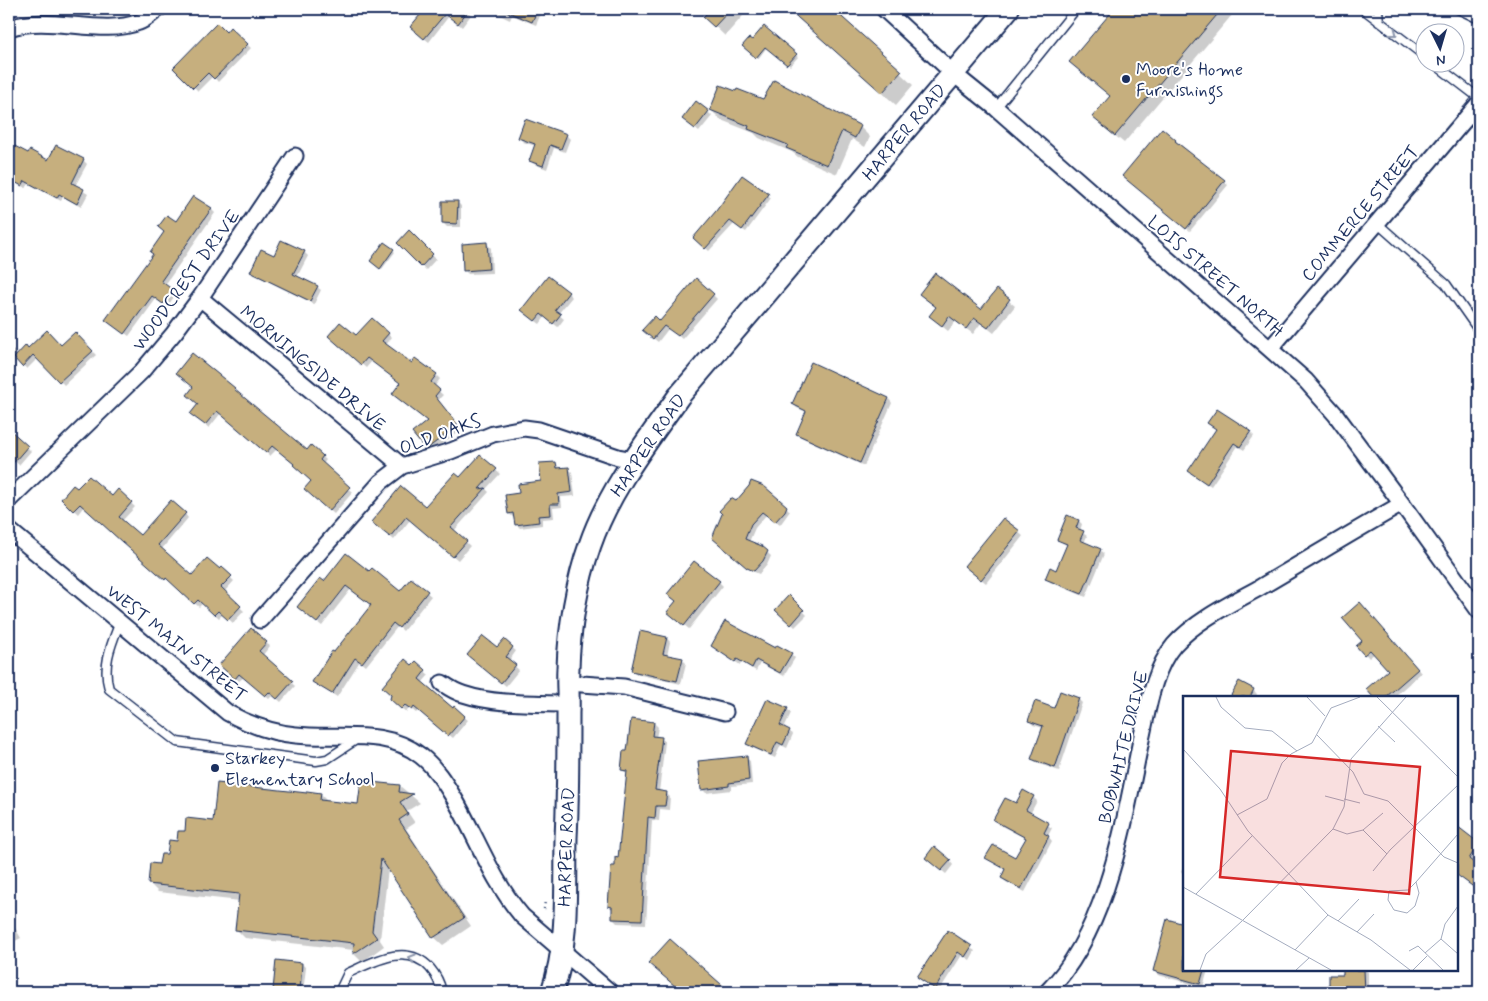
<svg xmlns="http://www.w3.org/2000/svg" width="1488" height="1001" font-family="Mynerve,sans-serif">
<rect width="100%" height="100%" fill="#fff"/>
<filter id="ink" filterUnits="userSpaceOnUse"><feTurbulence type="fractalNoise" baseFrequency=".02" numOctaves="2"/><feDisplacementMap in="SourceGraphic" scale="10" xChannelSelector="R" yChannelSelector="G"/><feConvolveMatrix kernelMatrix="1 2 1 2 8 2 1 2 1" color-interpolation-filters="sRGB"/></filter>
<g filter="url(#ink)">
<!-- shadow -->
<path fill="#0003" d="M430 9H465L471 15 462 27 449 16 429 42 415 31Z
M490 9H543L536 25 512 15 510 20 493 12Z
M713 9H749L725 36 705 17Z
M788 9H831L913 85 896 105Z
M1116 9H1237L1124 143 1102 125 1111 97 1071 62Z
M764 28 798 57 790 66 767 47 758 59 743 46 752 42Z
M230 29 251 48 218 82 213 76 198 91 175 68 226 34Z
M736 93 860 127 870 137 865 147 852 139 837 174 798 157 792 152 759 138 754 133 721 120 711 110Z
M708 112 712 116 699 132 687 122Z
M566 135 570 139 565 152 554 148 547 169 534 164 531 161 536 146 523 142 520 138Z
M1175 140 1228 185 1190 231 1127 180Z
M9 144 29 155 49 162 83 160 87 164 75 186 88 194 81 207 63 197 61 201 29 184 26 188 9 179Z
M768 195 771 198 746 232 734 224 709 251 698 241 717 212Z
M457 202 461 206V227H447L443 223Z
M211 209 215 213 165 285 176 294 167 307 156 299 129 336 111 323 176 223Z
M409 232 436 259 426 270 399 243Z
M384 243 395 252 382 269 373 263Z
M487 244 491 248 492 273 468 274 464 270Z
M304 252 308 256 297 277 317 287 321 290 314 304 255 275 251 271 275 256Z
M997 291 1015 306 994 333 981 323 973 334 956 321 948 331 937 322V308L920 294 981 311Z
M568 293 572 297 558 314 564 319 558 327 545 317 540 324 526 314Z
M713 295 717 299 682 339 669 328 658 342 648 334 660 322Z
M372 319 392 337 386 345 412 364 436 375 440 379 434 387 443 395 438 400 461 430 430 452 426 448 429 421 402 383 372 361 366 368 333 339 357 337Z
M75 334 96 355 64 385 38 358 27 369 17 360 10 368 9 367V346L18 355 28 349 61 347Z
M234 389 307 452 322 456 326 460 323 464 353 492 334 514 309 492 312 481 277 449 270 456 221 413 209 428 196 417Z
M889 399 892 403 864 466 801 437 797 433 807 412 797 408 793 404Z
M1209 423 1250 432 1254 436 1244 450 1238 446 1211 486 1194 475 1217 430Z
M9 430 31 451 19 465 9 456Z
M480 456 500 474 486 489 489 492 454 531 470 546 458 560 410 520 394 540 377 525 425 508 460 479Z
M556 463 560 469 568 468 572 472 575 496 561 497 562 507 553 508 554 518 542 519V525L520 528 516 524 515 517H513L509 514 520 494 542 482Z
M77 490 112 498 118 491 135 507 122 521 140 537 185 514 188 518 161 550 192 576 220 571 222 569 234 581 224 592 244 611 233 623 223 614 219 618 203 603 199 607 84 506 78 514 62 499Z
M736 502 786 507 790 511 780 525 767 514 755 528 749 542 761 547 771 556 767 565 759 574 752 571 718 541Z
M1003 520 1023 536 986 583 970 570Z
M1079 521 1082 524 1080 531 1087 536 1084 543 1100 550 1104 554 1086 597 1050 582 1047 578 1057 571 1068 546 1058 540Z
M370 573 400 593 411 579 431 596 403 631 398 626 366 666 360 661 337 697 314 682 372 606 351 589 322 626 303 611 324 582Z
M719 582 723 586 689 629 673 616Z
M789 597 807 615 795 627 777 610Z
M1364 607 1421 673 1394 697H1374L1368 689 1390 670 1375 653 1369 658 1358 646 1364 641Z
M667 638 670 642 667 656 682 659 686 663 681 684 636 674 632 670Z
M504 641 516 651 509 661 519 670 506 686 473 659 497 649Z
M266 643 270 646 262 656 295 686 281 702 273 695 269 699 244 677 239 681 224 668Z
M713 646 775 650 791 654 795 658 784 676 760 663 756 671 741 662 740 665Z
M416 663 429 675 422 683 468 720 453 738 419 710 416 713 410 708 406 712 395 703Z
M1239 683 1253 690 1257 694 1256 697H1232Z
M1078 699 1082 703 1059 771 1037 763 1033 759 1043 728 1033 725 1030 721Z
M787 709 791 713 784 728 793 734 787 748 781 745 775 758 751 747 747 744Z
M654 723 658 727 656 738 661 739 665 742 659 792 666 793 670 797 669 810 660 809 659 821 652 820 646 924 617 923 613 919V910L609 906 616 868 620 859 628 774 622 770 628 752Z
M746 758 750 761 752 784 732 786V790L706 793 702 789Z
M400 786 420 803 407 811 415 823 406 829 471 926 443 945 434 937 388 869 380 940 384 946 362 962 354 954V950L245 938 236 929 240 901 158 892 149 883 160 865 186 833 214 822 308 795 320 794 328 802 359 806Z
M1033 797 1037 801 1030 814 1052 828 1048 836 1052 841 1025 892 1006 882 1002 878 1006 870 987 858 1016 859 1027 839 998 824 994 820 1016 805Z
M1457 828 1479 845V854L1472 863 1479 868V890L1457 873Z
M930 861H950L953 865 946 874Z
M1184 866V875L1181 872Z
M1168 920 1184 925V970H1208L1203 987 1158 975 1154 971Z
M15 928 21 938 9 944V931Z
M948 932 975 951 970 960 962 955 939 991 919 977Z
M302 964 306 968 303 992H277L275 990Z
M1344 970H1366L1368 972V992H1328H1330V977L1344 976Z"/>
<!-- building -->
<path fill="#c6af7e" stroke="#1b2f5e" d="M425 9H469L458 24 445 14 424 39 410 27Z
M501 9H538L532 22Z
M711 9H731L714 27 703 17Z
M788 9H833L902 71 882 93Z
M1114 9H1222L1115 136 1092 117 1110 96 1069 62Z
M217 23 226 32 230 27 248 44 214 79 208 73 193 88 173 68Z
M764 26 797 54 787 65 765 47 756 58 742 46 749 38 752 40Z
M774 80 861 126 855 138 842 131 827 165 786 148 788 145 748 129 749 126 710 110 720 85 736 91 737 89 763 99Z
M696 101 709 111 695 129 682 119Z
M525 119 567 134 561 149 550 145 543 166 529 161 535 144 518 138Z
M1162 128 1176 140 1175 141 1225 180 1186 229 1122 176Z
M9 143 28 153 30 150 48 160 56 145 84 159 72 183 84 189 77 204 59 194 57 198 25 181 22 186 9 179Z
M742 175 769 194 742 230 730 221 705 249 693 238 716 211Z
M193 196 212 208 161 281 173 290 163 304 152 296 124 334 105 320 153 254 150 252 164 232 158 227 167 215 176 221Z
M442 201H458L457 224 442 223Z
M409 230 433 254 421 267 397 243Z
M281 240 305 251 293 274 318 286 310 301 250 272 261 249 274 255Z
M384 242 394 249 380 269 370 261Z
M487 242 489 269 463 271 462 244Z
M935 273 981 309 997 289 1010 299 988 328 974 318 966 329 949 316 942 326 929 316 936 307 919 294Z
M548 276 569 292 555 310 561 314 553 324 541 314 535 321 521 310Z
M696 278 714 294 678 336 664 326 653 339 642 330 655 316 660 321Z
M372 318 389 333 382 341 412 363 415 358 437 374 431 382 440 390 435 396 458 425 428 448 425 449 412 433 427 421 392 394 400 383 367 358 361 365 328 336 340 322 356 335Z
M47 330 61 345 75 332 93 351 59 382 33 355 22 367 14 358 26 345 28 348Z
M192 353 235 388 234 389 307 450 311 445 323 456 320 460 350 487 329 511 304 489 311 481 293 465 294 464 272 446 266 453 217 411 205 425 190 414 198 404 187 395 193 387 176 373Z
M811 362 889 398 860 463 796 434 806 411 792 404Z
M1217 409 1251 431 1240 447 1234 443 1207 484 1188 471 1216 429 1207 423Z
M9 429 28 446 9 468Z
M480 455 497 469 479 489 486 488 451 527 467 541 453 557 406 517 390 537 371 522 401 486 425 506 455 473 460 477Z
M556 462 557 468 569 467 572 492 558 494 559 504H550L551 515 538 516 539 522 515 525 513 513 508 514 505 495 519 493 518 484 541 481 539 463Z
M89 476 112 496 118 489 132 502 119 517 140 535 171 500 186 513 158 545 192 575 207 558 220 569 222 567 232 576 221 587 241 606 228 620 218 611 214 615 198 600 194 604 166 578 165 580 122 542 80 504 73 511 61 499 73 485 77 488Z
M751 481 764 486 787 506 785 511 775 522 762 512 751 524 745 539 762 546 768 551 763 561 754 571 747 568 712 538 722 514 719 511 731 498 736 501 749 486Z
M1067 515 1079 520 1076 528 1084 531 1080 540 1101 549 1082 594 1045 579 1050 567 1056 570 1067 544 1057 540Z
M1003 518 1020 531 981 580 964 566Z
M346 553 369 571 372 568 400 591 411 578 428 591 399 628 393 623 362 663 355 658 332 694 312 682 332 651 334 652 371 605 346 586 317 623 297 607 320 578 324 581Z
M694 561 720 581 684 626 667 612 676 601 667 594Z
M789 595 804 610 791 625 775 610Z
M1360 602 1418 669 1386 697H1373L1366 689 1388 670 1370 650 1364 655 1356 646 1362 641 1342 618Z
M725 621 775 648 777 645 792 653 780 673 756 660 752 668 737 659 735 662 711 646Z
M251 628 267 642 259 651 293 681 277 699 269 692 265 696 239 674 235 679 219 665Z
M640 631 667 637 663 654 683 658 677 681 631 671Z
M483 636 497 647 504 639 513 647 506 657 516 665 501 683 467 655Z
M405 659 412 665 416 661 426 670 419 679 453 708 454 706 465 716 448 736 414 707 412 710 405 705 401 709 390 699 391 695 382 687Z
M1239 681 1254 689 1250 697H1230Z
M1060 691 1079 698 1055 768 1031 759 1043 726 1028 721 1035 701 1054 708Z
M767 699 788 708 780 725 790 730 783 745 777 742 771 755 746 744Z
M631 719 654 722 652 736 662 737 655 790 667 792 665 806H656L655 818 648 817 642 920 612 919V907L608 906 611 866H615V857L618 858 627 771 621 770 623 751H627Z
M747 756 749 780 729 783V786L701 790 698 761Z
M361 781 400 785 399 792 413 794 400 802 408 814 399 820 464 918 433 938 381 859 372 931 377 938 353 954 354 943 235 930 239 894 148 884 150 863 159 864 161 854H167L169 840 177 841 178 831H185L186 818 213 821 217 783 307 793V791L321 793 320 800 358 804Z
M1023 790 1034 796 1026 810 1049 823 1044 833 1049 836 1021 889 1001 878 1005 869 985 858 993 845 1015 857 1026 838 993 820 1005 798 1016 803Z
M1457 826 1479 843 1469 859 1479 867V891L1457 875Z
M934 846 951 860 941 871 925 858Z
M1167 919 1184 924V970H1204L1200 984 1153 971Z
M948 930 972 946 965 957 958 952 935 989 917 977Z
M670 939 730 992H682L648 963Z
M276 960 302 963 300 992 273 990Z
M1343 970H1364L1365 992H1329V975H1343Z"/>
<g fill="none" stroke-linecap="round" stroke-linejoin="round">
<defs>
<path id="lane" d="M1363 9 1426 57
M1378 9 1379 22
M1458 9 1479 19
M1432 62 1479 98
M996 108 1076 9
M1377 223 1446 284 1479 331
M120 622C111 645 102 665 109 689L177 742 316 761 327 759 359 738
M339 992 348 973C373 962 407 942 430 968 436 975 440 983 442 992"/>
<path id="street" d="M884 9 954 74 996 108 1306 381 1336 415 1402 504 1479 611
M9 28C49 14 102 37 139 22 146 20 152 13 158 9
M200 298 402 466
M1270 349 1479 103
M9 500 142 371 174 333 200 298 295 156
M9 530 228 713C250 725 271 733 296 735 339 740 384 727 421 756 435 767 445 783 454 798 477 837 492 881 522 916L610 992
M260 620 381 482 402 466 451 451 493 434 524 428 539 430 618 457 634 460
M442 683C448 687 455 692 463 694 496 705 534 703 568 704
M568 683 624 687 725 712
M1047 992C1108 931 1124 822 1141 740 1148 709 1153 670 1174 645 1195 621 1232 603 1259 588 1307 560 1354 531 1402 504"/>
<path id="secondary" d="M552 992C569 944 565 888 566 838 568 796 568 755 568 713 569 698 567 683 568 668 569 630 577 581 590 545 609 490 646 443 679 396L1008 9"/>
</defs>
<!-- lane casing -->
<use href="#lane" stroke="#1b2f5e" stroke-width="11"/>
<!-- street casing -->
<use href="#street" stroke="#1b2f5e" stroke-width="19"/>
<!-- secondary casing -->
<use href="#secondary" stroke="#1b2f5e" stroke-width="25"/>
<!-- path -->
<path stroke="#1b2f5e" stroke-width="2.5" stroke-dasharray="1 4" stroke-linecap="butt" d="M544 909 545 901"/>
<!-- lane -->
<use href="#lane" stroke="#fff" stroke-width="8"/>
<!-- street -->
<use href="#street" stroke="#fff" stroke-width="15"/>
<!-- secondary -->
<use href="#secondary" stroke="#fff" stroke-width="21"/>
</g>
<!-- one-way arrows -->
<defs><path id="oneway-chevron" d="M-2-3.5L2.5 0L-2 3.5" fill="none" stroke-width="1.6" stroke-linecap="round" stroke-linejoin="round" transform="scale(1.25)"/></defs>
<g stroke="#8d97ae">
<use href="#oneway-chevron" transform="translate(1394 33) rotate(37)"/>
<use href="#oneway-chevron" transform="translate(412 958) rotate(-163)"/>
</g>
</g>
<!-- markers -->
<g fill="#1b2f5e" stroke="#fff" stroke-width="2">
<circle cx="1126" cy="79" r="5"/>
<circle cx="215" cy="768" r="5"/>
</g>
<g text-anchor="middle" stroke-width="4" stroke-linejoin="round" paint-order="stroke">
<!-- poi labels -->
<g font-size="18" fill="#1b2f5e" stroke="#fff" text-anchor="start">
<text x="1136" y="75">Moore's Home<tspan x="1136" dy="21">Furnishings</tspan></text>
<text x="225" y="764">Starkey<tspan x="225" dy="21">Elementary School</tspan></text>
</g>
<!-- street labels -->
<g font-size="18" fill="#1b2f5e" stroke="#fff">
<text transform="translate(904 132) rotate(-50)" y="6">HARPER ROAD</text>
<text transform="translate(1360 213) rotate(-50)" y="6">COMMERCE STREET</text>
<text transform="translate(1216 276) rotate(41)" y="6">LOIS STREET NORTH</text>
<text transform="translate(186 280) rotate(-54)" y="6">WOODCREST DRIVE</text>
<text transform="translate(313 368) rotate(40)" y="6">MORNINGSIDE DRIVE</text>
<text transform="translate(440 434) rotate(-20)" y="6">OLD OAKS</text>
<text transform="translate(648 445) rotate(-56)" y="6">HARPER ROAD</text>
<text transform="translate(177 643) rotate(39)" y="6">WEST MAIN STREET</text>
<text transform="translate(1123 747) rotate(-76)" y="6">BOBWHITE DRIVE</text>
<text transform="translate(566 847) rotate(-88)" y="6">HARPER ROAD</text>
</g>
</g>
<!-- overview -->
<g transform="translate(1183 696)">
<rect width="275" height="275" fill="#fff"/>
<path fill="none" stroke="#a4acbf" stroke-width="1" d="M33 1 38 11 62 32 89 35 114 55M124 1 142 20M194 1 275 81M195 30 212 46M134 39 170 76 181 98 205 105 261 161 275 167M0 53 37 93 65 135 145 219 188 244 227 274M142 100 161 105M161 103 177 107M54 119 84 103 99 67 108 58 129 47 148 12 177 1M150 133 164 138 180 134 200 117M180 134 204 158M190 175 207 154 275 89M233 186 236 197 232 210 224 217 211 214 205 204 206 195 225 194ZM233 186 275 138M0 191 148 274M13 198 69 140M60 224 150 133 161 111 168 63 223 1M155 225 176 203M174 236 191 218M258 243 275 258M112 254 145 219M226 255 235 250 260 274M242 257 258 243 262 228 275 210M17 274 23 258 59 225M113 274 126 262M230 274 244 260"/>
<path fill="#d62828" fill-opacity="0.15" stroke="#d62828" stroke-width="2.5" d="M48 55 237 71 226 198 37 181Z"/>
<rect width="275" height="275" fill="none" stroke="#1b2f5e" stroke-width="2.5"/>
</g>
<!-- margin -->
<rect width="1488" height="1001" fill="none" stroke="#fff" stroke-width="30"/>
<rect x="15" y="15" width="1458" height="971" fill="none" stroke="#1b2f5e" stroke-width="2" filter="url(#ink)"/>
<!-- north arrow -->
<g transform="translate(1440 48) rotate(175)"><circle r="24" fill="#ffffff" stroke="#a4acbf"/>
<path d="M0-4L9 19L0 12L-9 19Z" fill="#1b2f5e"/>
<text y="-8" font-size="14" font-weight="bold" text-anchor="middle" fill="#1b2f5e">N</text>
</g>
</svg>
